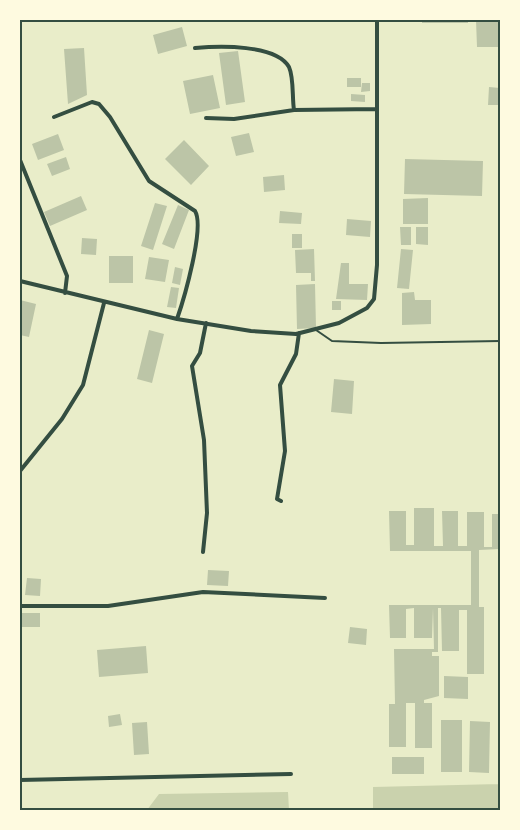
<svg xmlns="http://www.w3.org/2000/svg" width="520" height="830" font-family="Barlow,sans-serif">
<rect width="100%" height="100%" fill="#e9edc9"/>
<!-- green -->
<path fill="#cad2ad" d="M500 777V810H373V787L500 784Z
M288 792 289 810H147L159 794Z"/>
<!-- building -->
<path fill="#bcc5a7" d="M422 20H468V23H422Z
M476 20H500V47H477Z
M182 27 187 46 158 54 153 35Z
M84 48 87 95 68 104 64 49Z
M238 51 245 102 226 105 219 53Z
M213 75 220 108 190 114 183 81Z
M347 78H361V87H347Z
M362 83H370V91L361 92Z
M489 87 500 88V105H488Z
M351 94 365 95V102L351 101Z
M249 133 254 152 236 156 231 137Z
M58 134 64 150 38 160 32 144Z
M184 140 209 166 191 185 165 159Z
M66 157 70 169 52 176 47 164Z
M405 159 483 161 482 196 404 194Z
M284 175 285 190 264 192 263 177Z
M81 196 87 210 50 226 44 212Z
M428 198V224H403V199Z
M155 203 167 206 153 250 141 246Z
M178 205 189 210 174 249 162 244Z
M280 211 302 213 301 224 279 223Z
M347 219 371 221 370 237 346 235Z
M400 227H411V245H401Z
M416 227H428V245L416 244Z
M292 234H302V248H292Z
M82 238 97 239 96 255 81 254Z
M314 249 315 281H311V273H296L295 250Z
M401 249 413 250 409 289 397 288Z
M109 256H133V283H109Z
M149 257 169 260 165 282 145 279Z
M341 263H349V284H368L367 300 336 299Z
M175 267 183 269 180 285 172 283Z
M315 284 316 328 297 329 296 285Z
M171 287 179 288 176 308 167 307Z
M414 292 415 300H431V324L402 325V293Z
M20 300 36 304 29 337 20 335Z
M332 301H341V310H332Z
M149 330 164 334 152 383 137 379Z
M334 379 354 381 352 414 331 412Z
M414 508H434V546H443L442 511H458V546H467V512H484V547H492V514H500V549L479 550V607H484V674H467V610H459V651H442L441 608H438V652H432V656H439V696L424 700V703H432V748H415V703H406V747H389V704H395L394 649H434L433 608 432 638H414V608L406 609V638H390L389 605H471V551H390L389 511H406V545H414Z
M208 570 229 571 228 586 207 585Z
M27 578 41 579 40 596 25 595Z
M20 613H40V627H20Z
M350 627 367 629 366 645 348 643Z
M146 646 148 673 99 677 97 650Z
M444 676 468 677V699L444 698Z
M120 714 122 725 109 727 108 716Z
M441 720H462V772H441Z
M470 721 490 722 489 773 469 772Z
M147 722 149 754 134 755 132 723Z
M392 757H424V774H392Z"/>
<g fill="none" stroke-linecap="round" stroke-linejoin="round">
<!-- service -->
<path stroke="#344e41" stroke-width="2" d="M316 330 332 341 381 343 500 341"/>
<!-- minor -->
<path stroke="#344e41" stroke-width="4" d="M195 48C219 46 276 44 289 67 294 78 292 98 294 110
M54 117 92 102 99 104 110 117 149 181 195 211C205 227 184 299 177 319
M206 118 234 119 294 110 377 109
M20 160 67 276 65 293
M20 281 177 319 251 331 296 334 339 323 367 308 374 299 377 265V20
M20 471 62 419 83 385 104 303
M281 501 277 499 285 451 280 385 296 354 299 333
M203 552 207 513 204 440 192 366 200 353 206 323
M20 606H108L203 592 325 598
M20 780 291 774"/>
</g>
<!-- border -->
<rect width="520" height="830" fill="none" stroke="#fefae0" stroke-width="42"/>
<rect x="21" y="21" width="478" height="788" fill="none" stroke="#344e41" stroke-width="2"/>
</svg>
